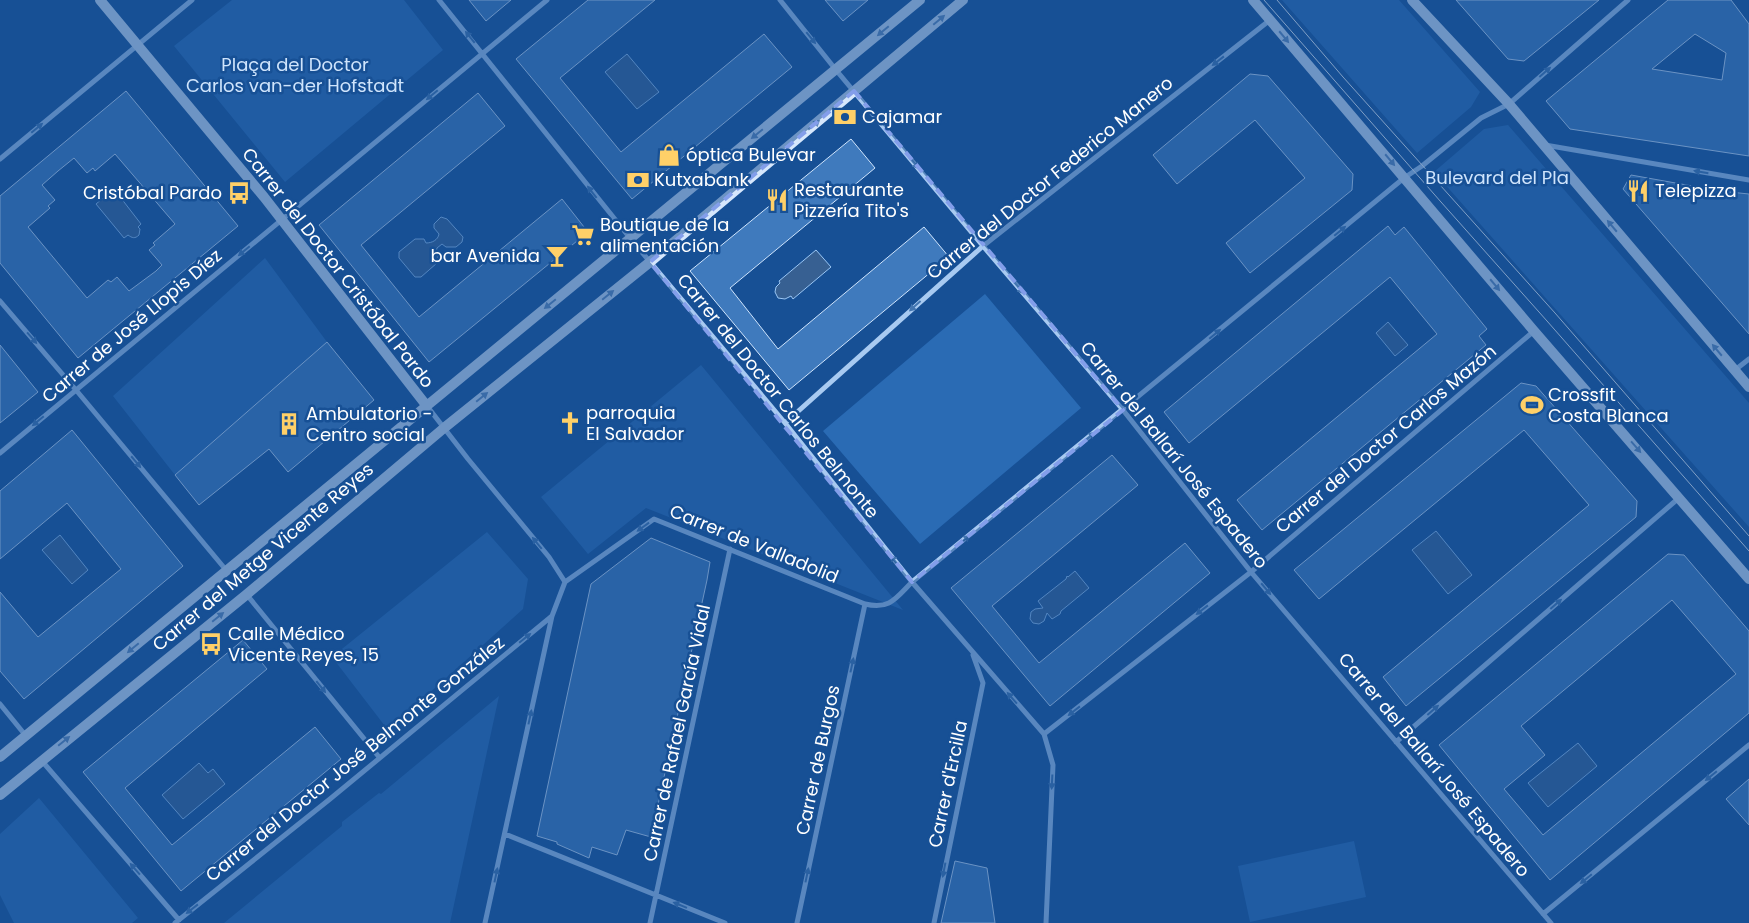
<svg xmlns="http://www.w3.org/2000/svg" width="1749" height="923" font-family="Poppins,sans-serif">
<rect width="100%" height="100%" fill="#175095"/>
<!-- green -->
<path fill="#2a6bb4" d="M232 0H404L443 50 285 182 174 46Z
M1282 0H1399L1480 92 1471 107 1417 153Z
M1508 125 1749 403V527L1434 172 1484 129Z
M265 258 327 342 175 475 113 396Z
M985 294 1081 408 920 544 823 431Z
M701 365 903 610 646 508 588 554 541 497Z
M487 532 528 579 523 609 388 730 332 657Z
M499 696 450 923H224L342 826V822L379 793 381 794Z
M39 798 138 918 132 923H14L0 895V834Z
M1354 841 1366 897 1250 922 1238 866Z"/>
<!-- water -->
<path fill="#376092" stroke="#9ac6f4" d="M627 54 659 92 637 109 605 72Z
M114 189 141 224 138 227 140 229 139 235C135 239 132 238 128 235L124 238 96 204Z
M441 217 447 219 463 237 462 242 456 247H446L442 244 437 248 436 254 438 256 437 263 421 277H415L399 258V252L415 239H424L426 243C432 243 438 240 439 234L434 228V224Z
M816 250 831 267 793 299 791 296 785 299 778 298 775 292 776 287 780 283 779 281Z
M1388 322 1408 345 1395 356 1376 333Z
M1436 531 1472 575 1448 594 1412 550Z
M60 535 88 570 72 584 42 550Z
M1075 571 1089 588 1061 611 1060 614 1052 619 1047 613 1044 621 1039 624 1033 623 1030 619 1031 612 1035 609 1043 608 1038 601 1066 579 1067 576 1068 577Z
M1578 743 1597 766 1548 807 1528 783Z
M199 763 208 773 213 769 225 784 183 819 162 795Z"/>
<!-- building -->
<path fill="#3f7abd" stroke="#cfe4fc" fill-rule="evenodd" d="M469 0H511L486 21Z
M588 0H655L560 78 621 152 764 34 792 67 632 199 516 59Z
M825 0H868L843 21Z
M1456 0H1599L1524 61 1508 59Z
M1668 0H1731L1749 24V156L1570 129 1546 101ZM1695 34 1726 53 1722 80 1652 69Z
M1250 74 1268 76 1353 174 1352 190 1250 273 1226 243 1305 178 1255 120 1177 184 1153 155Z
M126 91 238 226 78 358 0 263V196ZM115 154 175 224 153 243 155 245 149 250 162 265 156 271 129 291 117 277 111 282 108 280 87 298 28 227 50 208 48 206 55 200 42 185 58 171 74 158 87 173 93 168 95 171Z
M478 93 505 126 361 245 419 317 562 199 588 232 429 362 319 225Z
M851 139 875 168 730 288 778 349 924 227 949 257 789 390 690 271Z
M1631 175 1720 191 1749 194V334L1623 189Z
M1388 226 1395 235 1404 227 1487 329 1479 336 1486 345 1262 530 1237 500 1437 334 1390 277 1189 443 1164 412Z
M327 342 374 400 288 472 269 449 199 505 175 475Z
M0 345 38 392 0 423Z
M1521 383 1536 386 1637 501 1636 517 1406 706 1383 677 1589 505 1524 430 1319 599 1294 570Z
M72 430 183 566 24 699 0 671V592L38 637 121 569 67 503 0 559V491Z
M1112 455 1138 485 992 606 1039 663 1185 543 1210 573 1050 706 951 588Z
M651 538 710 562 707 580 651 837 626 830 617 855 592 847 589 858 557 844V842L537 836 591 584Z
M1668 554 1684 555 1749 631V713L1550 880 1439 745ZM1672 600 1736 674 1543 835 1504 789 1545 755 1521 726Z
M243 640 267 669 125 788 172 845 315 727 341 759 181 891 83 772Z
M1749 779V825L1726 799Z
M955 861 987 868 995 923H941Z"/>
<g fill="none" stroke-linecap="round" stroke-linejoin="round">
<!-- street -->
<path stroke="#a8caf1" stroke-width="5" d="M439 0 630 238 785 423 912 582 1044 734 1053 765 1046 923
M780 0 836 70 983 246 1123 410 1251 572 1551 923
M1545 145 1749 180
M0 159 192 0
M0 301 76 390 226 570
M1735 370 1749 359
M427 406 468 459 549 557 565 582
M785 423 983 246 1270 20
M0 453 547 0
M565 582 654 519 865 604C890 610 896 598 912 582L1404 178 1422 166 1481 118 1509 104 1628 0
M247 595 379 757
M0 704 26 736
M1044 734 1251 572 1534 331
M1396 742 1680 497
M42 761 179 920
M505 834 725 923
M1543 914 1749 745
M175 923 330 799 552 616
M485 923 552 616 565 582
M650 923 730 549
M797 923 865 604
M934 923 983 683 973 655"/>
<!-- secondary -->
<path stroke="#d6e7fc" stroke-width="10" d="M100 0 264 197 426 405
M1253 0 1534 331 1749 579
M1412 0 1509 104 1749 387
M0 757 920 0
M0 795 246 595 444 428 650 262 963 0"/>
<!-- tram -->
<path stroke="#fff" stroke-width="1" d="M1264 0 1441 202 1547 321 1749 551
M1277 0 1343 77 1555 313 1749 536"/>
</g>
<!-- one-way arrows -->
<defs><path id="oneway-solid" d="M-6-.8H1V-3.2L6.5 0L1 3.2V.8H-6Z" transform="scale(1.25)"/></defs>
<g fill="#638cbe">
<use href="#oneway-solid" transform="translate(939 20) rotate(-40)"/>
<use href="#oneway-solid" transform="translate(883 31) rotate(140)"/>
<use href="#oneway-solid" transform="translate(1284 37) rotate(50)"/>
<use href="#oneway-solid" transform="translate(814 125) rotate(-40)"/>
<use href="#oneway-solid" transform="translate(757 134) rotate(141)"/>
<use href="#oneway-solid" transform="translate(1390 160) rotate(50)"/>
<use href="#oneway-solid" transform="translate(1612 226) rotate(-130)"/>
<use href="#oneway-solid" transform="translate(1495 285) rotate(50)"/>
<use href="#oneway-solid" transform="translate(608 295) rotate(-39)"/>
<use href="#oneway-solid" transform="translate(550 304) rotate(141)"/>
<use href="#oneway-solid" transform="translate(1717 350) rotate(-130)"/>
<use href="#oneway-solid" transform="translate(482 397) rotate(-39)"/>
<use href="#oneway-solid" transform="translate(1636 447) rotate(49)"/>
<use href="#oneway-solid" transform="translate(218 617) rotate(-39)"/>
<use href="#oneway-solid" transform="translate(133 648) rotate(140)"/>
<use href="#oneway-solid" transform="translate(64 741) rotate(-39)"/>
</g>
<g fill="#4275b1">
<use href="#oneway-solid" transform="translate(470 37) rotate(-129)"/>
<use href="#oneway-solid" transform="translate(811 38) rotate(51)"/>
<use href="#oneway-solid" transform="translate(1218 61) rotate(142)"/>
<use href="#oneway-solid" transform="translate(1545 72) rotate(-41)"/>
<use href="#oneway-solid" transform="translate(432 95) rotate(140)"/>
<use href="#oneway-solid" transform="translate(37 128) rotate(-40)"/>
<use href="#oneway-solid" transform="translate(914 163) rotate(50)"/>
<use href="#oneway-solid" transform="translate(1701 172) rotate(-170)"/>
<use href="#oneway-solid" transform="translate(592 192) rotate(-128)"/>
<use href="#oneway-solid" transform="translate(1340 231) rotate(-40)"/>
<use href="#oneway-solid" transform="translate(244 251) rotate(140)"/>
<use href="#oneway-solid" transform="translate(1019 288) rotate(50)"/>
<use href="#oneway-solid" transform="translate(915 306) rotate(138)"/>
<use href="#oneway-solid" transform="translate(1215 334) rotate(-40)"/>
<use href="#oneway-solid" transform="translate(32 338) rotate(49)"/>
<use href="#oneway-solid" transform="translate(38 421) rotate(140)"/>
<use href="#oneway-solid" transform="translate(1089 437) rotate(-39)"/>
<use href="#oneway-solid" transform="translate(136 462) rotate(50)"/>
<use href="#oneway-solid" transform="translate(643 527) rotate(144)"/>
<use href="#oneway-solid" transform="translate(964 540) rotate(-39)"/>
<use href="#oneway-solid" transform="translate(537 543) rotate(-129)"/>
<use href="#oneway-solid" transform="translate(895 561) rotate(-129)"/>
<use href="#oneway-solid" transform="translate(1266 589) rotate(50)"/>
<use href="#oneway-solid" transform="translate(1556 604) rotate(-41)"/>
<use href="#oneway-solid" transform="translate(1202 610) rotate(142)"/>
<use href="#oneway-solid" transform="translate(525 638) rotate(-39)"/>
<use href="#oneway-solid" transform="translate(852 665) rotate(-78)"/>
<use href="#oneway-solid" transform="translate(321 687) rotate(51)"/>
<use href="#oneway-solid" transform="translate(1012 698) rotate(-131)"/>
<use href="#oneway-solid" transform="translate(1433 710) rotate(-41)"/>
<use href="#oneway-solid" transform="translate(1074 711) rotate(142)"/>
<use href="#oneway-solid" transform="translate(530 717) rotate(-78)"/>
<use href="#oneway-solid" transform="translate(1711 776) rotate(141)"/>
<use href="#oneway-solid" transform="translate(1052 782) rotate(93)"/>
<use href="#oneway-solid" transform="translate(135 869) rotate(-131)"/>
<use href="#oneway-solid" transform="translate(944 870) rotate(101)"/>
<use href="#oneway-solid" transform="translate(496 875) rotate(-78)"/>
<use href="#oneway-solid" transform="translate(807 875) rotate(-78)"/>
<use href="#oneway-solid" transform="translate(1586 879) rotate(141)"/>
<use href="#oneway-solid" transform="translate(680 905) rotate(-158)"/>
<use href="#oneway-solid" transform="translate(192 909) rotate(142)"/>
</g>
<!-- marked area -->
<path d="M0 0H1749V923H0ZM854 91 1123 410 912 582 650 262Z" fill="#175095" fill-opacity=".55" fill-rule="evenodd"/>
<path fill="none" stroke="#839eea" stroke-width="4" stroke-dasharray="10 6" stroke-linejoin="round" d="M854 91 1123 410 912 582 650 262Z"/>
<!-- icons -->
<defs>
<symbol id="bank-bare" viewBox="-9 -9 18 18"><path d="M-6-4H6V4H-6ZM0-2.3a2.3 2.3 0 1 0 0 4.6a2.3 2.3 0 1 0 0-4.6Z" fill="#ffd068" stroke="#175095" stroke-width="2.5" paint-order="stroke"/></symbol>
<symbol id="shop-bare" viewBox="-9 -9 18 18"><path d="M-5-2.5h2.3a2.7 3.5 0 0 1 5.4 0H5L5.5 6h-11ZM-1.5-2.5h3a1.5 2.3 0 0 0-3 0Z" fill="#ffd068" stroke="#175095" stroke-width="2.5" paint-order="stroke"/></symbol>
<symbol id="restaurant-bare" viewBox="-9 -9 18 18"><path d="M-5-6h1v4h1v-4h1v4h1v-4h1v5L-1.5 .5V6h-2V.5L-5-1ZM5-6V6H3V1.5H1.5Q1.5-4 5-6Z" fill="#ffd068" stroke="#175095" stroke-width="2.5" paint-order="stroke"/></symbol>
<symbol id="bus-bare" viewBox="-9 -9 18 18"><path d="M-5-6H5V4H4V6H2V4H-2V6H-4V4H-5ZM-3.5-4V0h7V-4ZM-3.5 1.2v1.5H-2V1.2ZM2 1.2v1.5H3.5V1.2Z" fill="#ffd068" stroke="#175095" stroke-width="2.5" paint-order="stroke"/></symbol>
<symbol id="supermarket-bare" viewBox="-9 -9 18 18"><path d="M-6-5.5h2.5l.6 2H6L4.5 2H-2.5L-4.4-4H-6ZM-1.5 3.2a1.3 1.3 0 1 0 .1 0ZM3 3.2a1.3 1.3 0 1 0 .1 0Z" fill="#ffd068" stroke="#175095" stroke-width="2.5" paint-order="stroke"/></symbol>
<symbol id="bar-bare" viewBox="-9 -9 18 18"><path d="M-6-5H6L.8 .8V4.5H3.5V6h-7V4.5H-.8V.8Z" fill="#ffd068" stroke="#175095" stroke-width="2.5" paint-order="stroke"/></symbol>
<symbol id="stadium-bare" viewBox="-9 -9 18 18"><path d="M0-5a6.5 5 0 1 0 0 10a6.5 5 0 1 0 0-10ZM-3.5-1.8h7v3.6h-7Z" fill="#ffd068" stroke="#175095" stroke-width="2.5" paint-order="stroke"/></symbol>
<symbol id="church-bare" viewBox="-9 -9 18 18"><path d="M-1.2-6h2.4v3.5h3.3v2.4h-3.3V6h-2.4V-.1h-3.3v-2.4h3.3Z" fill="#ffd068" stroke="#175095" stroke-width="2.5" paint-order="stroke"/></symbol>
<symbol id="building-bare" viewBox="-9 -9 18 18"><path d="M-4-6H4V6H1V3H-1V6H-4ZM-2.5-4.3h1.7v1.8h-1.7ZM.8-4.3h1.7v1.8H.8ZM-2.5-1h1.7V.8h-1.7ZM.8-1h1.7V.8H.8Z" fill="#ffd068" stroke="#175095" stroke-width="2.5" paint-order="stroke"/></symbol>
</defs>
<g fill-rule="evenodd">
<use href="#bank-bare" x="829" y="101" width="32" height="32"/>
<use href="#shop-bare" x="653" y="139" width="32" height="32"/>
<use href="#bank-bare" x="622" y="164" width="32" height="32"/>
<use href="#restaurant-bare" x="1622" y="175" width="32" height="32"/>
<use href="#bus-bare" x="223" y="177" width="32" height="32"/>
<use href="#restaurant-bare" x="761" y="184" width="32" height="32"/>
<use href="#supermarket-bare" x="567" y="219" width="32" height="32"/>
<use href="#bar-bare" x="541" y="240" width="32" height="32"/>
<use href="#stadium-bare" x="1516" y="389" width="32" height="32"/>
<use href="#church-bare" x="554" y="407" width="32" height="32"/>
<use href="#building-bare" x="273" y="408" width="32" height="32"/>
<use href="#bus-bare" x="195" y="628" width="32" height="32"/>
</g>
<g text-anchor="middle" stroke-width="5" stroke-linejoin="round" paint-order="stroke">
<!-- park labels -->
<g font-size="18" fill="#cfe4fc" stroke="#175095">
<text x="295" y="71">Plaça del Doctor<tspan x="295" dy="21">Carlos van-der Hofstadt</tspan></text>
<text x="1497" y="184">Bulevard del Pla</text>
</g>
<!-- poi labels -->
<g font-size="18" fill="#fff" stroke="#175095" text-anchor="start">
<text x="862" y="123">Cajamar</text>
<text x="686" y="161">óptica Bulevar</text>
<text x="654" y="186">Kutxabank</text>
<text x="794" y="196">Restaurante<tspan x="794" dy="21">Pizzería Tito's</tspan></text>
<text x="1655" y="197">Telepizza</text>
<text x="222" y="199" text-anchor="end">Cristóbal Pardo</text>
<text x="600" y="231">Boutique de la<tspan x="600" dy="21">alimentación</tspan></text>
<text x="540" y="262" text-anchor="end">bar Avenida</text>
<text x="1548" y="401">Crossfit<tspan x="1548" dy="21">Costa Blanca</tspan></text>
<text x="586" y="419">parroquia<tspan x="586" dy="21">El Salvador</tspan></text>
<text x="306" y="420">Ambulatorio -<tspan x="306" dy="21">Centro social</tspan></text>
<text x="228" y="640">Calle Médico<tspan x="228" dy="21">Vicente Reyes, 15</tspan></text>
</g>
<!-- street labels -->
<g font-size="18" fill="#fff" stroke="#175095">
<text transform="translate(1050 178) rotate(-39)" y="6">Carrer del Doctor Federico Manero</text>
<text transform="translate(338 268) rotate(52)" y="6">Carrer del Doctor Cristóbal Pardo</text>
<text transform="translate(132 326) rotate(-40)" y="6">Carrer de José Llopis Díez</text>
<text transform="translate(778 396) rotate(51)" y="6">Carrer del Doctor Carlos Belmonte</text>
<text transform="translate(1386 439) rotate(-40)" y="6">Carrer del Doctor Carlos Mazón</text>
<text transform="translate(1174 455) rotate(51)" y="6">Carrer del Ballarí José Espadero</text>
<text transform="translate(754 544) rotate(22)" y="6">Carrer de Valladolid</text>
<text transform="translate(263 557) rotate(-40)" y="6">Carrer del Metge Vicente Reyes</text>
<text transform="translate(677 733) rotate(-78)" y="6">Carrer de Rafael García Vidal</text>
<text transform="translate(355 759) rotate(-39)" y="6">Carrer del Doctor José Belmonte González</text>
<text transform="translate(818 760) rotate(-78)" y="6">Carrer de Burgos</text>
<text transform="translate(1434 765) rotate(50)" y="6">Carrer del Ballarí José Espadero</text>
<text transform="translate(948 784) rotate(-78)" y="6">Carrer d'Ercilla</text>
</g>
</g>
</svg>
